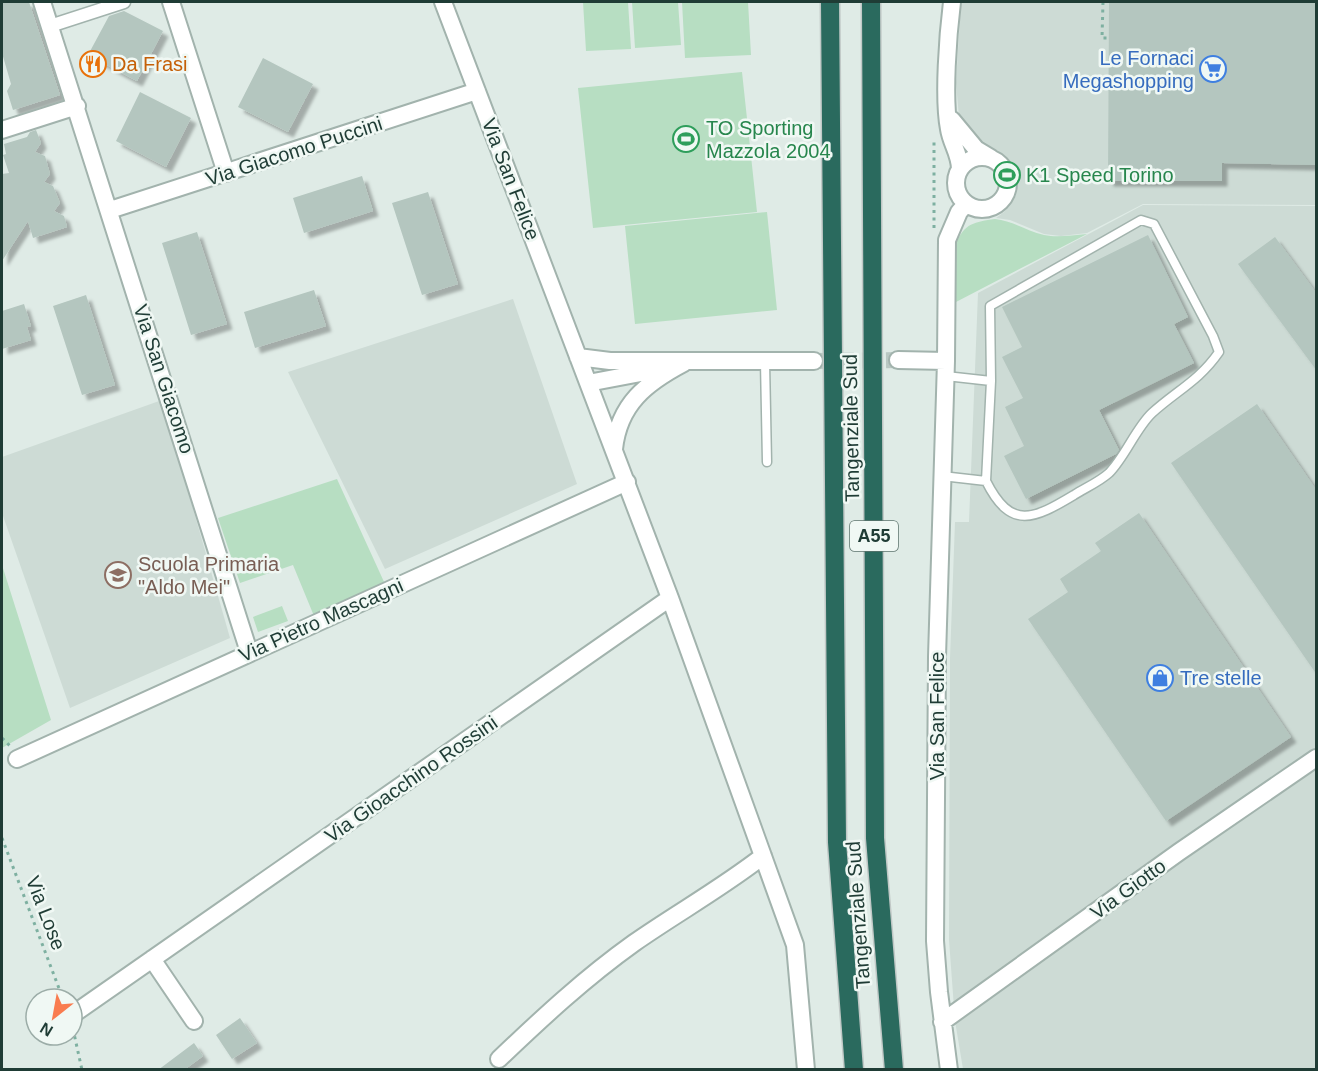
<svg xmlns="http://www.w3.org/2000/svg" width="1318" height="1071" font-family="Arial,sans-serif">
<defs>
<filter id="shadow"><feDropShadow dx="5.5" dy="5.5" stdDeviation="1.5" flood-color="#0004"/></filter>
</defs>
<rect width="100%" height="100%" fill="#dfebe6"/>
<!-- built -->
<path fill="#cddbd5" d="M961 2H1316V205L1143 204 1087 233 1061 236 1044 234 1010 220 996 218 1004 212 1016 196 1015 176 1012 165 999 154 977 145 959 117 956 83Z
M1143 205 1316 206V1069H963L955 1021 949 940 950 658 955 522H969L978 293Z
M513 299 577 484 385 569 288 372Z
M162 400 230 638 70 708 2 513V457Z"/>
<!-- green -->
<path fill="#b7dec2" d="M583 2H628L631 49 586 51Z
M632 2H678L681 45 635 48Z
M682 2H748L751 55 685 58Z
M742 72 757 212 593 228 578 88Z
M767 212 777 310 635 324 625 226Z
M995 219C1013 221 1027 231 1044 235 1058 238 1072 235 1087 234L956 302V244C964 223 975 222 995 219Z
M337 479 385 584 314 616 293 565 240 583 218 518Z
M2 565 51 720 2 748Z
M282 606 288 621 258 632 253 617Z"/>
<!-- building -->
<path fill="#b4c6bf" filter="url(#shadow)" d="M2 2H29L60 95 13 110 7 91 11 84 2 53Z
M1109 2H1317V165L1222 163V181H1108Z
M124 11 163 31 137 81 88 55 109 16Z
M263 58 313 84 288 132 238 107Z
M140 92 191 118 166 167 116 141Z
M36 130 41 143 35 152 45 156 50 174 44 182 53 186 60 203 54 211 64 216 67 227 33 238 28 221 2 261V174L9 173 3 155 6 154 4 144 27 137 30 132Z
M362 176 373 211 304 233 293 198Z
M428 192 458 284 422 295 392 203Z
M197 232 227 324 191 335 162 243Z
M1148 235 1188 317 1174 324 1194 363 1099 410 1119 450 1116 454 1026 499 1004 456 1024 446 1005 407 1023 398 1002 357 1022 347 1002 307Z
M1275 237 1317 294V371L1238 264Z
M314 290 326 326 255 348 244 312Z
M86 295 115 385 82 395 53 306Z
M24 304 31 326 27 327 31 340 2 349V311Z
M1257 404 1317 491V675L1171 463Z
M1139 513 1291 737 1166 821 1028 619 1068 592 1060 579 1101 551 1095 543Z
M240 1018 257 1043 232 1059 216 1035Z
M194 1043 203 1056 184 1070H158Z"/>
<g fill="none" stroke-linecap="round" stroke-linejoin="round">
<!-- minor-tunnel -->
<path stroke="#b9c8c3" stroke-width="16" stroke-dasharray="16 8" stroke-linecap="butt" d="M814 361 898 360"/>
<defs>
<path id="service" d="M765 362 767 462
M946 376 991 381
M942 476 986 481C1011 531 1034 519 1074 495 1085 488 1099 482 1109 473 1125 457 1136 428 1152 413 1176 391 1199 381 1219 352L1213 336 1154 224 1141 220 990 306 991 381 986 481"/>
<path id="pedestrian" d="M50 26 124 2"/>
<path id="minor" d="M42 2 249 652
M171 2 226 173
M443 2 670 598 795 945 806 1070
M952 2C948 34 943 98 949 129 951 143 960 154 960 169
M952 120 976 149 991 158
M2 130 77 106
M956 183a26 26 0 1 1 52 0a26 26 0 1 1-52 0Z
M110 210 477 91
M578 357 610 361H814
M898 360 946 361
M588 383 662 369
M614 449C619 404 646 383 684 363
M17 759 627 482
M152 959 194 1021
M72 1015 670 598
M942 1022 1179 852 1316 758
M499 1059C542 1018 585 978 634 943 677 913 722 888 763 856
M949 1070 939 992 935 941 937 657 946 361 947 240 959 212 966 204"/>
<path id="motorway" d="M830 2 837 842 854 1070
M871 2 875 838 894 1070"/>
</defs>
<!-- service casing -->
<use href="#service" stroke="#a2b3ad" stroke-width="11"/>
<!-- pedestrian casing -->
<use href="#pedestrian" stroke="#a2b3ad" stroke-width="15"/>
<!-- minor casing -->
<use href="#minor" stroke="#a2b3ad" stroke-width="20"/>
<!-- motorway casing -->
<use href="#motorway" stroke="#c0c8c6" stroke-width="21"/>
<!-- path -->
<path stroke="#7eb0a1" stroke-width="3" stroke-dasharray="3 4.5" stroke-linecap="butt" d="M1103 2 1102 38H1109
M934 228V139
M2 738 10 746
M2 838 63 999
M73 1029 82 1070"/>
<!-- service -->
<use href="#service" stroke="#fff" stroke-width="8"/>
<!-- pedestrian -->
<use href="#pedestrian" stroke="#fff" stroke-width="12"/>
<!-- minor -->
<use href="#minor" stroke="#fff" stroke-width="16"/>
<!-- motorway -->
<use href="#motorway" stroke="#2a6a5e" stroke-width="18"/>
</g>
<!-- icons -->
<defs>
<symbol id="restaurant-ring" viewBox="-11 -11 22 22"><circle r="9.5" fill="#f0f8f4" stroke="#e8710a" stroke-width="1.5"/><path d="M-5-6h1v4h1v-4h1v4h1v-4h1v5L-1.5 .5V6h-2V.5L-5-1ZM5-6V6H3V1.5H1.5Q1.5-4 5-6Z" fill="#e8710a"/></symbol>
<symbol id="supermarket-ring" viewBox="-11 -11 22 22"><circle r="9.5" fill="#f0f8f4" stroke="#3f7fe0" stroke-width="1.5"/><path d="M-6-5.5h2.5l.6 2H6L4.5 2H-2.5L-4.4-4H-6ZM-1.5 3.2a1.3 1.3 0 1 0 .1 0ZM3 3.2a1.3 1.3 0 1 0 .1 0Z" fill="#3f7fe0"/></symbol>
<symbol id="stadium-ring" viewBox="-11 -11 22 22"><circle r="9.5" fill="#f0f8f4" stroke="#2e9e5b" stroke-width="1.5"/><path d="M0-5a6.5 5 0 1 0 0 10a6.5 5 0 1 0 0-10ZM-3.5-1.8h7v3.6h-7Z" fill="#2e9e5b"/></symbol>
<symbol id="school-ring" viewBox="-11 -11 22 22"><circle r="9.5" fill="#f0f8f4" stroke="#8d6e63" stroke-width="1.5"/><path d="M0-5L7-2L0 1L-7-2ZM-4 1L0 2.5L4 1V4Q0 6-4 4Z" fill="#8d6e63"/></symbol>
<symbol id="shop-ring" viewBox="-11 -11 22 22"><circle r="9.5" fill="#f0f8f4" stroke="#3f7fe0" stroke-width="1.5"/><path d="M-5-2.5h2.3a2.7 3.5 0 0 1 5.4 0H5L5.5 6h-11ZM-1.5-2.5h3a1.5 2.3 0 0 0-3 0Z" fill="#3f7fe0"/></symbol>
</defs>
<g fill-rule="evenodd">
<use href="#restaurant-ring" x="78" y="49" width="30" height="30"/>
<use href="#supermarket-ring" x="1198" y="54" width="30" height="30"/>
<use href="#stadium-ring" x="671" y="124" width="30" height="30"/>
<use href="#stadium-ring" x="992" y="160" width="30" height="30"/>
<use href="#school-ring" x="103" y="560" width="30" height="30"/>
<use href="#shop-ring" x="1145" y="663" width="30" height="30"/>
</g>
<g text-anchor="middle" stroke-width="5" stroke-linejoin="round" paint-order="stroke">
<!-- shield labels -->
<rect fill="#f0f8f4" stroke="#5e746e" stroke-width="1.5" x="850" y="521" width="48" height="30" rx="4.5"/>
<g font-size="18" font-weight="bold" fill="#1f3c35">
<text x="874" y="542">A55</text>
</g>
<!-- shop labels -->
<g font-size="20" fill="#366cbe" stroke="#f0f8f4" text-anchor="end">
<text x="1194" y="65">Le Fornaci<tspan x="1194" dy="23">Megashopping</tspan></text>
<text x="1180" y="685" text-anchor="start">Tre stelle</text>
</g>
<!-- food labels -->
<g font-size="20" fill="#c56008" stroke="#f0f8f4" text-anchor="start">
<text x="112" y="71">Da Frasi</text>
</g>
<!-- leisure labels -->
<g font-size="20" fill="#27864d" stroke="#f0f8f4" text-anchor="start">
<text x="706" y="135">TO Sporting<tspan x="706" dy="23">Mazzola 2004</tspan></text>
<text x="1026" y="182">K1 Speed Torino</text>
</g>
<!-- street labels -->
<g font-size="20" fill="#1f3c35" stroke="#f0f8f4">
<text transform="translate(294 151) rotate(-18)" y="7">Via Giacomo Puccini</text>
<text transform="translate(511 179) rotate(69)" y="7">Via San Felice</text>
<text transform="translate(164 379) rotate(72)" y="7">Via San Giacomo</text>
<text transform="translate(851 428) rotate(-91)" y="7">Tangenziale Sud</text>
<text transform="translate(321 620) rotate(-24)" y="7">Via Pietro Mascagni</text>
<text transform="translate(937 716) rotate(-90)" y="7">Via San Felice</text>
<text transform="translate(411 779) rotate(-35)" y="7">Via Gioacchino Rossini</text>
<text transform="translate(1128 889) rotate(-36)" y="7">Via Giotto</text>
<text transform="translate(46 913) rotate(69)" y="7">Via Lose</text>
<text transform="translate(858 915) rotate(-94)" y="7">Tangenziale Sud</text>
</g>
<!-- education labels -->
<g font-size="20" fill="#785e54" stroke="#f0f8f4" text-anchor="start">
<text x="138" y="571">Scuola Primaria<tspan x="138" dy="23">"Aldo Mei"</tspan></text>
</g>
</g>
<!-- border -->
<rect width="1318" height="1071" fill="none" stroke="#1f3c35" stroke-width="6"/>
<!-- north arrow -->
<g transform="translate(54 1017) rotate(211)"><circle r="28" fill="#f0f8f4" stroke="#9cada8" stroke-width="1.5"/>
<path d="M0-4.5L10 22L0 15L-10 22Z" fill="#f97c50"/>
<text y="-9" font-size="16" font-weight="bold" text-anchor="middle" fill="#1f3c35">N</text>
</g>
</svg>
